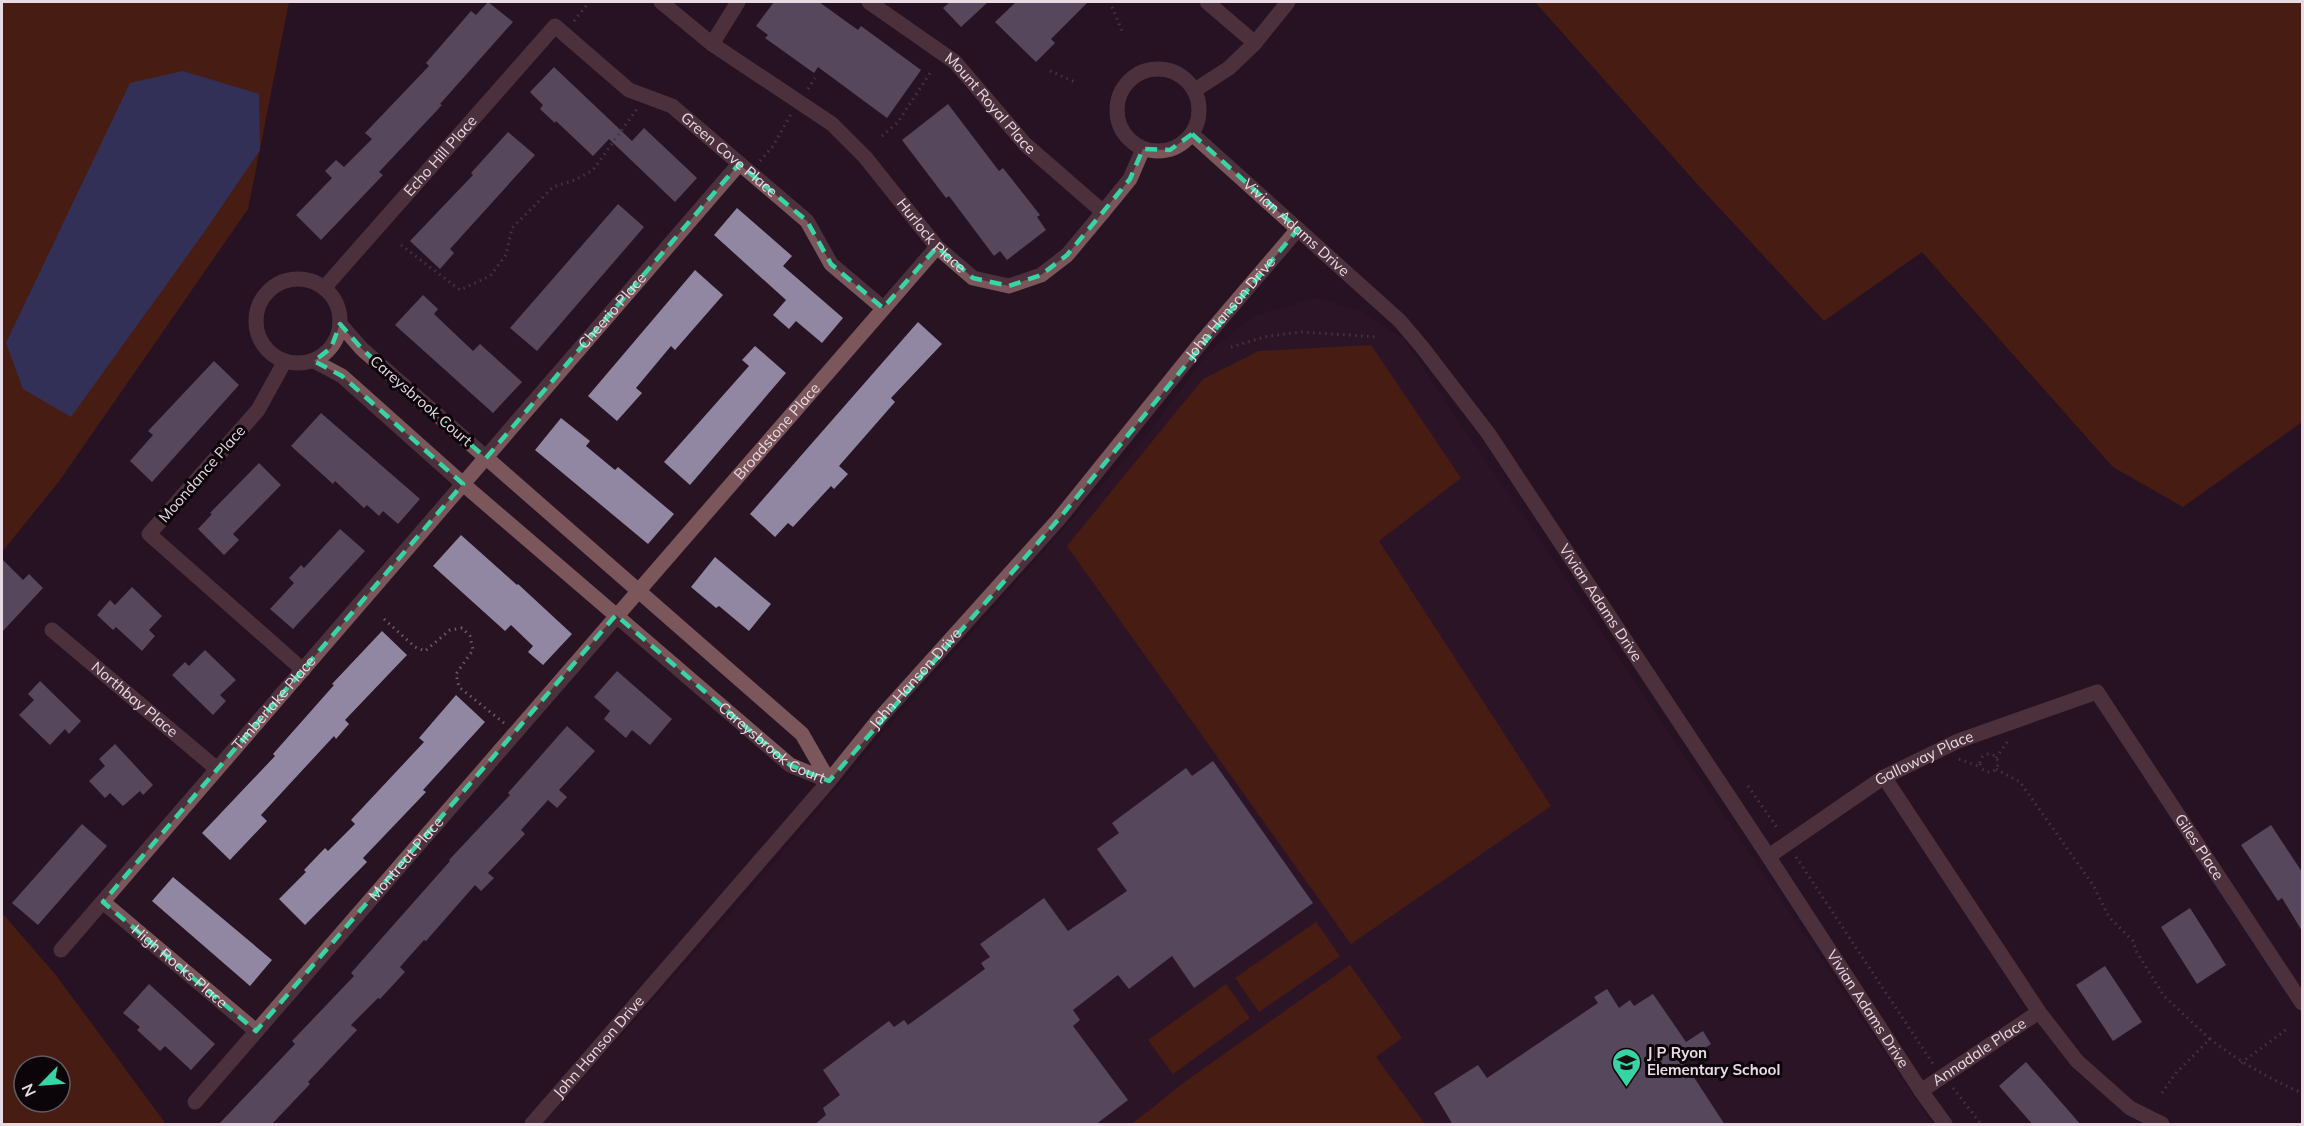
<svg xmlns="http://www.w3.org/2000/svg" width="2304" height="1126" font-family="Mulish,sans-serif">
<rect width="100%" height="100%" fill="#271322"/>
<!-- built -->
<path fill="#32182c" d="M1315 298 1361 311 1403 338 1932 1124H542L746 896 884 732 1146 436 1209 352 1252 317Z"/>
<!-- green -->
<path fill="#6e2800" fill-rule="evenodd" d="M2 2H289L248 209 60 480 2 552Z
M1535 2H2302V422L2183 507 2113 467 1922 252 1824 321 1699 186Z
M1371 345 1461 478 1379 541 1551 806 1351 944 1067 546 1203 379 1259 351Z
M2 913 55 974 166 1124H2ZM24 1066H60V1102H24Z
M1316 922 1340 956 1259 1012 1235 978Z
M1350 965 1402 1038 1376 1057 1425 1124H1132L1186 1081Z
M1226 984 1250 1018 1173 1074 1148 1040Z"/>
<!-- water -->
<path fill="#415496" d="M183 71 259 94 260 150 205 231 71 417 23 389 6 343 130 83Z"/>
<!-- building -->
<path fill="#9287a2" d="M488 2 513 22 440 104 442 105 379 172 383 175 321 240 296 215 332 178 325 171 336 160 344 167 372 139 365 133 429 66 426 63 471 11 476 15Z
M774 2H819L858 30 861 26 921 70 887 118 818 67 814 73 765 38 768 35 756 26Z
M950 2H988L961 27 943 8Z
M1016 2H1088L1051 39 1055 43 1036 62 995 22Z
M554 67 632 141 644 128 697 178 675 202 609 139 593 156 556 121 555 123 540 109 543 105 530 92Z
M948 104 999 171 1003 168 1040 215 1037 217 1046 230 1007 260 1000 251 994 256 949 196 946 198 902 140Z
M508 132 535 155 450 249 454 253 440 269 410 241 473 175 471 173Z
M618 204 644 227 537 351 510 328Z
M737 208 792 256 783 266 843 318 822 343 796 321 789 329 773 315 786 300 714 235Z
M695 270 723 295 675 350 671 346 636 388 642 393 617 421 588 396Z
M423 295 438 309 434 314 473 351 480 344 522 382 493 413 395 325Z
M918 322 942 344 891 398 895 402 839 466 848 474 834 489 831 486 793 527 788 523 775 537 750 514Z
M755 346 786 373 690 485 664 462 749 366 742 360Z
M214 361 239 385 152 482 130 461 153 435 148 431Z
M321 413 420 499 398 524 383 511 379 516 367 505 364 508 335 481 333 484 291 446Z
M561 418 590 441 586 446 615 470 618 467 674 514 648 544 535 450Z
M259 463 281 485 233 534 239 540 224 555 198 529 212 514 210 513Z
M340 529 365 551 293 629 270 609 294 583 289 578 301 565 304 568Z
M461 535 517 585 518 584 572 634 543 665 528 652 533 646 511 625 505 631 433 566Z
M715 557 771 604 749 631 719 606 716 608 691 587Z
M2 559 23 580 29 574 43 588 2 632Z
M132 587 162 616 149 630 155 636 142 651 116 627 113 630 97 615 110 600 115 605Z
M382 631 407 655 345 720 349 724 336 739 334 736 261 815 267 821 230 860 202 833 275 756 273 754 334 685 332 684Z
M205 650 236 680 220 695 226 701 213 715 172 675 185 662 189 666Z
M617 671 672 719 650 745 632 730 626 738 604 719 610 711 594 697Z
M40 681 81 721 69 734 65 729 50 745 19 715 34 700 28 694Z
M456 695 485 722 423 790 426 792 363 858 367 862 305 925 279 899 306 872 304 870 325 848 328 851 355 824 351 820 424 742 419 738Z
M567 726 595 751 559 790 567 797 557 808 548 800 521 830 525 834 488 873 494 878 481 891 475 885 426 941 424 940 400 967 405 972 380 999 378 998 351 1025 357 1030 308 1082 310 1084 271 1125H218L295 1044 292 1041 354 976 351 973 450 861 449 860 510 795 508 793Z
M115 744 153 785 143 795 140 791 123 806 110 793 105 798 89 781 105 766 99 759Z
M1213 761 1313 903 1194 988 1172 956 1129 989 1118 975 1073 1010 1080 1020 1073 1026 1128 1100 1095 1125H814L826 1115 823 1108 840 1095 823 1070 889 1021 894 1027 904 1020 908 1025 985 969 981 963 990 957 980 944 1044 898 1068 931 1127 891 1097 849 1119 833 1112 823 1186 768 1192 776Z
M82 824 107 846 38 925 12 903Z
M2271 825 2302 872V931L2282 898 2278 901 2241 845Z
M173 877 272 960 250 986 152 901Z
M2190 908 2226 965 2197 984 2161 927Z
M2105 966 2142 1022 2113 1041 2076 985Z
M149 984 215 1044 191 1070 165 1046 160 1051 137 1030 140 1027 123 1013Z
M1607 989 1619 1008 1630 1000 1634 1006 1653 994 1686 1042 1703 1031 1711 1044 1684 1062 1725 1125H1453L1434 1093 1478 1065 1487 1078 1598 1003 1594 997Z
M2026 1062 2081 1125H2033L1999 1086Z"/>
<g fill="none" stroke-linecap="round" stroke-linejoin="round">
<!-- path -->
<path stroke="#6d5b68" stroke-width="3" stroke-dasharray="1.5 4.5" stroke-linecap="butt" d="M1112 7 1122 31
M574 21 589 2
M1050 71 1075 82
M808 89 815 78
M882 136 898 122 930 73
M760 161 773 146 791 114
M401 245 460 290 490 276 506 255 512 228 553 187 575 180 593 170 637 109
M1231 347 1268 336 1302 332 1378 337
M384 619 415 647 425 651 450 630 462 628 470 636 473 650 456 674 459 687 504 723
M1980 763a9 9 0 1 1 18 0a9 9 0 1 1-18 0Z
M1996 758 2007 742
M1959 759 1980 767
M1996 769 2020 782 2093 885 2109 917 2133 941 2136 951 2164 996 2210 1039
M1748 786 1778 829
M1796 857 1933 1064
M2241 1063 2287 1029
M1953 1088 1981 1124
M2162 1093 2176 1073 2210 1039C2240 1062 2268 1078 2302 1093"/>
<!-- street -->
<g stroke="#7b575b" stroke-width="15">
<path id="s1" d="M661 2 712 44 832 124 865 157 937 247 973 278 1009 286 1041 275 1067 255 1103 212 1130 179 1143 149"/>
<path id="s2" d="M869 2 955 62 1025 144 1103 212"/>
<path d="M1207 2 1255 43"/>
<path d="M712 44 738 2"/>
<circle cx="1158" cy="110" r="41"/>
<path d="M1195 90 1229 68 1255 43 1288 2"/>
<path id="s3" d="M1192 134 1400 321 1422 347 1488 433 1761 845 1921 1091 1945 1124"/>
<circle cx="298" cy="321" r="42"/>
<path id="s4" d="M324 288 555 26 629 90 672 106 807 221 831 264 883 308"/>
<path d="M285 361 258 410 149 534 303 670"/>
<path id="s5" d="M314 361 342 376 463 484 790 765 829 781 802 734 362 349 340 324"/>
<path id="s6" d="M52 630 217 769"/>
<path d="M1884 777 2039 1012 2077 1061 2130 1108 2162 1124"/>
<path id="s7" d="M1769 856 1884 777 1958 741 2097 692 2302 1003"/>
<path id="s8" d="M103 902 256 1031"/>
<path id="s9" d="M61 950 739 164"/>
<path id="s10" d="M1921 1091 2039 1012"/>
<path id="s11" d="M195 1102 937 247"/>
<path id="s12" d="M532 1124 829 781 879 719 1058 520 1204 339 1298 229"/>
</g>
</g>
<!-- marked area -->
<path d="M0 0H2304V1126H0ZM1192 134 1298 229 1058 520 829 781 790 765 616 615 256 1031 103 902 463 484 342 376 314 361 331 348 340 324 362 349 486 458 739 164 807 221 831 264 883 308 937 247 973 278 1009 286 1041 275 1067 255 1103 212 1130 179 1143 149 1170 150Z" fill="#271322" fill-opacity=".55" fill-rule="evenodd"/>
<path fill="none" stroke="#37d4a6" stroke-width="4.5" stroke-dasharray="12 8" stroke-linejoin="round" d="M1192 134 1298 229 1058 520 829 781 790 765 616 615 256 1031 103 902 463 484 342 376 314 361 331 348 340 324 362 349 486 458 739 164 807 221 831 264 883 308 937 247 973 278 1009 286 1041 275 1067 255 1103 212 1130 179 1143 149 1170 150Z"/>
<!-- icons -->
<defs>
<symbol id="school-pin" viewBox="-11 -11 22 30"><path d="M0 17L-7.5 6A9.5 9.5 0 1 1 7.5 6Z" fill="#37d4a6" stroke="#0b0409"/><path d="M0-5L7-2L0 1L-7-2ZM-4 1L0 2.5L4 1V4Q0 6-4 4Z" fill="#111"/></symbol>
</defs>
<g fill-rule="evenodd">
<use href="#school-pin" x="1610" y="1046" width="33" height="45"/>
</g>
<g text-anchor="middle" stroke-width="6" stroke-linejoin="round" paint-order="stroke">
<!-- street labels -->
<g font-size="15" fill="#e9dae4" stroke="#0b0409">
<text dy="5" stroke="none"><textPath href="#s2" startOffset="159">Mount Royal Place</textPath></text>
<text dy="5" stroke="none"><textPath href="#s4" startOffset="568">Green Cove Place</textPath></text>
<text dy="5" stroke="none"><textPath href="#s4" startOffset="176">Echo Hill Place</textPath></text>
<text dy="5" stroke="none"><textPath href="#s3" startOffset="140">Vivian Adams Drive</textPath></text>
<text dy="5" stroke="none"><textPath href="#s1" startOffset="360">Hurlock Place</textPath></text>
<text dy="5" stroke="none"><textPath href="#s12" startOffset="1074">John Hanson Drive</textPath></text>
<text dy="5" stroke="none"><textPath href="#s9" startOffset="844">Cheerio Place</textPath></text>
<text transform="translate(421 401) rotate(41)" y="5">Careysbrook Court</text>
<text dy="5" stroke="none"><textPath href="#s11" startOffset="888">Broadstone Place</textPath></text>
<text transform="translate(202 474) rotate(-49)" y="5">Moondance Place</text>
<text dy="5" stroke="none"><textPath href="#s3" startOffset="626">Vivian Adams Drive</textPath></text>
<text dy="5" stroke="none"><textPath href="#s12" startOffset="588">John Hanson Drive</textPath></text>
<text dy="5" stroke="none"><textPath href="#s6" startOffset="108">Northbay Place</textPath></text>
<text dy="5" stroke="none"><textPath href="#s9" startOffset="326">Timberlake Place</textPath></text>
<text dy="5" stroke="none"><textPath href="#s5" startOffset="598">Careysbrook Court</textPath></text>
<text dy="5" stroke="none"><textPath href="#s7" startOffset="184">Galloway Place</textPath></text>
<text dy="5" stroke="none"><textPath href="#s7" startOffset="555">Giles Place</textPath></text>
<text dy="5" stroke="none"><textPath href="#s11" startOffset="322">Montreat Place</textPath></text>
<text dy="5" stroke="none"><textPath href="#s8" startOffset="100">High Rocks Place</textPath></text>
<text dy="5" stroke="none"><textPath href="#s3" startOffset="1112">Vivian Adams Drive</textPath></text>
<text dy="5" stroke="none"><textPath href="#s12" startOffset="102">John Hanson Drive</textPath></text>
<text dy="5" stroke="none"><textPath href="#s10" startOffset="70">Annadale Place</textPath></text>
</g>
<!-- poi labels -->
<g font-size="15" font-weight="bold" fill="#e9dae4" stroke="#0b0409" text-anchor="start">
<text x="1647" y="1058">J P Ryon<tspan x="1647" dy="17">Elementary School</tspan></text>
</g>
</g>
<!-- border -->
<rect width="2304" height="1126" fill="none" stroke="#e9dae4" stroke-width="6"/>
<!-- north arrow -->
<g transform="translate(42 1084) rotate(245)"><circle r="28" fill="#0b0409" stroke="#645a61" stroke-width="1.5"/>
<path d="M0-4.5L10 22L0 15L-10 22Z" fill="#37d4a6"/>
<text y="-9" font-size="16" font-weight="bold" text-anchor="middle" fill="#e9dae4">N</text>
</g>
</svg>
